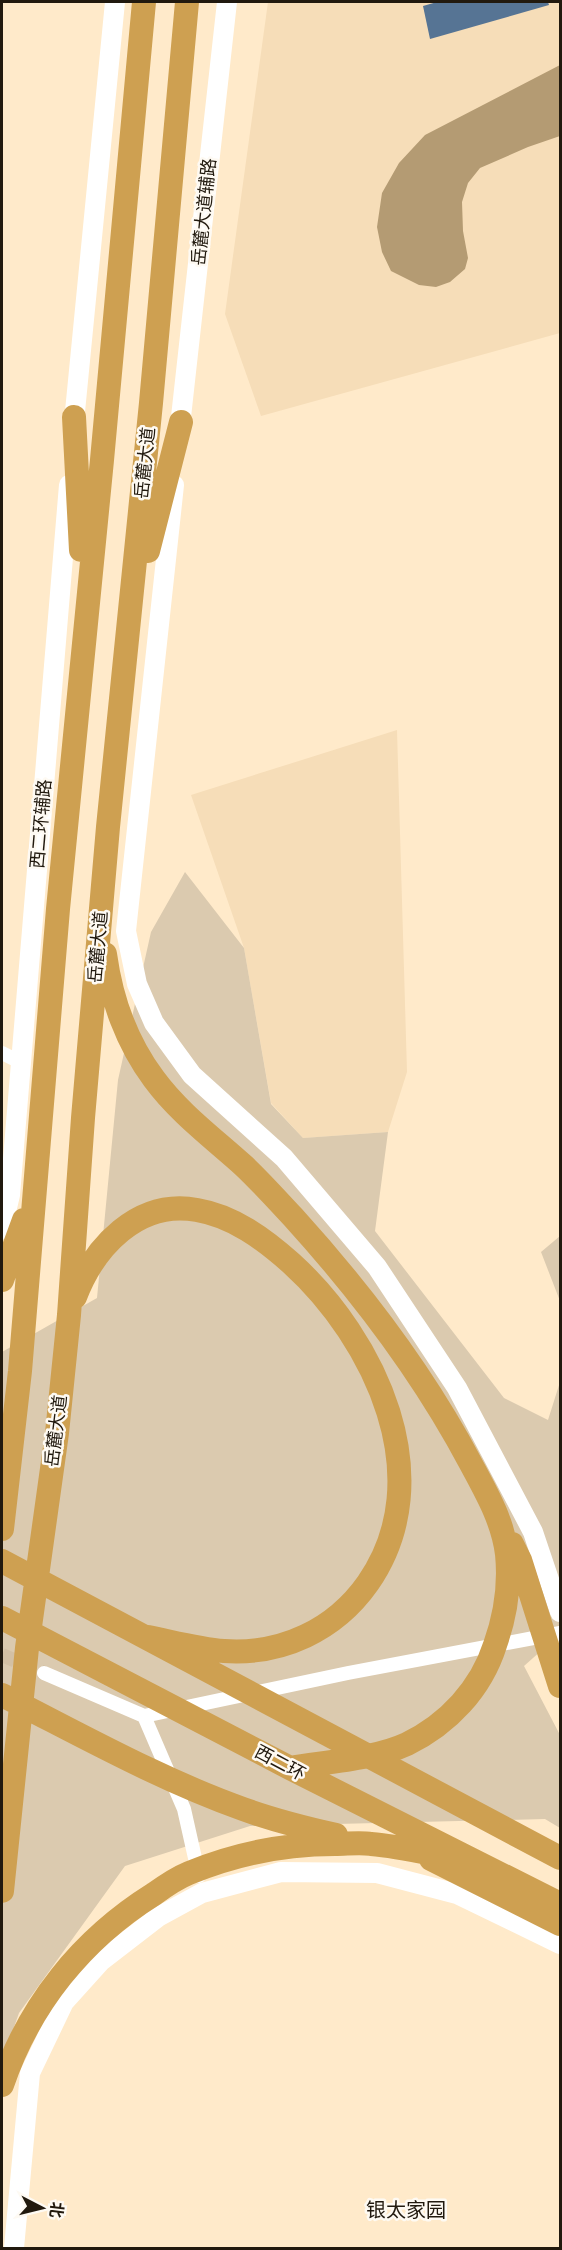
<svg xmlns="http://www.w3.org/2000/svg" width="562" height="2250" font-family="'Source Sans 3','Noto Sans SC',sans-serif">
<rect width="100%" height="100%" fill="#ffeaca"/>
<!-- built -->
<path fill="#f6ddb8" d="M268 2H560V333L261 416 225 314Z
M397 730 407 1072 388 1132 303 1138 271 1103 244 948 191 795Z"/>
<!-- green -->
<path fill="#dbcaaf" d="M185 872 244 948 271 1104 303 1138 388 1132 375 1231 504 1398 548 1420 560 1382V1634L524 1666 560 1735V1828L545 1819 250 1826 125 1866 19 2013 2 2061V1352L97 1298 118 1080 151 932Z
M560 1236V1301L541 1252Z"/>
<!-- water -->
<path fill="#b49b73" d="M560 65V136L528 147 480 168 468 183 462 202 463 231 468 258 465 269 450 282 436 287 419 285 391 271 382 252 377 227 382 193 399 163 425 135Z"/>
<!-- building -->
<path fill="#567494" d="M437 2H548L549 5 430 39 423 6Z"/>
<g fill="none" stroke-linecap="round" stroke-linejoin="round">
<!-- street-tunnel -->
<path stroke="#d3c0a4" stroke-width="14" stroke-dasharray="14 7" stroke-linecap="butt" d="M2 1655 44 1673"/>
<!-- street -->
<path stroke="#fff" stroke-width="14" d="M2 1053 22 1063
M44 1673 144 1716 348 1673 560 1633
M144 1716 184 1809 199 1876"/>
<!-- secondary -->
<path stroke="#fff" stroke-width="20" d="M73 432 115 2
M179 435 227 2
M174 485 126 931 137 984 154 1023 192 1075 284 1158 377 1267 457 1388 533 1532 560 1612
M2 1229 10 1195 69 485
M14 2248 30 2073 64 2002 101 1961 158 1917 202 1893 281 1872 377 1873 457 1894 560 1944"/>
<!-- highway -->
<path stroke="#cea051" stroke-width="24" d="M74 417 81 550
M148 551 181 422
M105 954C111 998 127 1043 154 1079 179 1113 213 1138 244 1166 261 1182 277 1200 293 1217 362 1293 423 1373 471 1464 486 1492 503 1521 507 1554 510 1584 505 1617 495 1645 481 1689 448 1724 407 1744 375 1759 325 1762 290 1768
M2 1280 24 1220
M75 1297C94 1247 138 1199 197 1210 233 1216 264 1239 291 1263 375 1339 441 1478 368 1583 335 1630 282 1655 224 1651 199 1649 173 1642 148 1637
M2 1529 20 1371 58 909 102 460 144 2
M512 1544 520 1560 560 1686
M2 1561 560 1858
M2 1618 290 1768 560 1904
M2 1695C81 1735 159 1779 243 1809 273 1820 305 1828 336 1835
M431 1859 560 1924
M2 1891 27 1648 57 1433 69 1315 83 1118 108 827 151 403 187 2
M2 2085C29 2005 82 1939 154 1894 165 1886 177 1878 189 1873 235 1854 286 1844 335 1844 347 1844 360 1842 371 1844 398 1846 426 1853 452 1858"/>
</g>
<g text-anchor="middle" stroke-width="5" stroke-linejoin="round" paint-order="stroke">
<!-- street labels -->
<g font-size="18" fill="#21190e" stroke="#fefaf3">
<text transform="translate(204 212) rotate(-84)" y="6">岳麓大道辅路</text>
<text transform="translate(145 463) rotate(-84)" y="6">岳麓大道</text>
<text transform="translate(41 824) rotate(-85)" y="6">西二环辅路</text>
<text transform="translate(98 947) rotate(-85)" y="6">岳麓大道</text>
<text transform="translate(56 1431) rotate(-83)" y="6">岳麓大道</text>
<text transform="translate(280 1763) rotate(28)" y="6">西二环</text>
</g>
<!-- neighbourhood labels -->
<g font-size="20" fill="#21190e" stroke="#fefaf3">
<text x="406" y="2217">银太家园</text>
</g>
</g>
<!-- border -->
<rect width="562" height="2250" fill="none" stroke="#21190e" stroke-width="6"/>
<!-- north arrow -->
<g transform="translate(42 2208) rotate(97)" stroke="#fefaf3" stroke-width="4.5" paint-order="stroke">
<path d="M0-4.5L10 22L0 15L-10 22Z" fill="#21190e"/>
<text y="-9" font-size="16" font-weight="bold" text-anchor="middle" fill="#21190e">北</text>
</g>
</svg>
